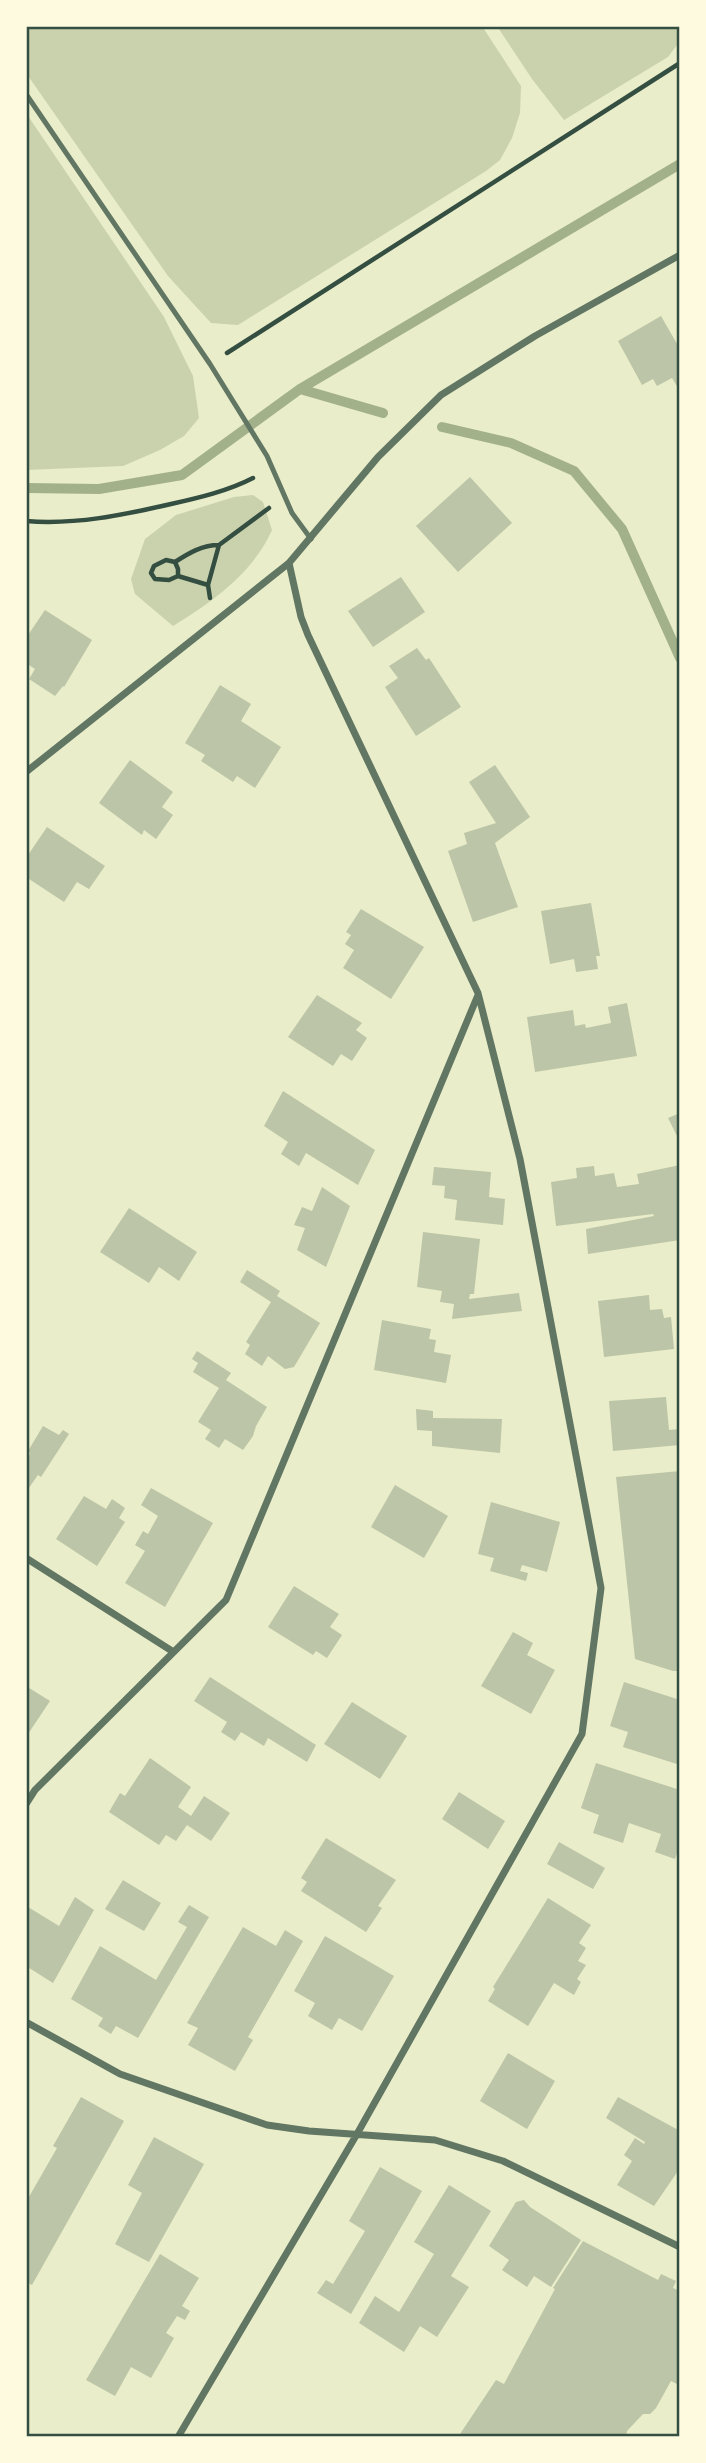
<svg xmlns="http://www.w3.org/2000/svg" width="706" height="2463" font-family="Roboto,sans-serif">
<rect width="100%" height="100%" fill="#e9edc9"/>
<!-- green -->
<path fill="#cad2ad" d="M26 26H482L521 86 520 113 512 138 500 160 486 171 238 325 211 323 168 276 26 73Z
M497 26H680V41L668 57 564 120 532 79Z
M26 113 164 317 193 376 199 418 184 436 160 450 123 466 26 470Z
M253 495 263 502 272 530C253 573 212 602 173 626L135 594 131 579 145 539 176 515 234 497Z"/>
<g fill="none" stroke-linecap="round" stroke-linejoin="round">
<!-- stream -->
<path stroke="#a3b18a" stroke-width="10" d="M300 389 383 413
M442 427 511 443 574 471 622 529 680 658
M26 488 99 489 182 475 300 389 680 164"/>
</g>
<!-- building -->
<path fill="#bcc5a7" d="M661 316 680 349V391L672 378 657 386 653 379 642 385 618 341Z
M470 477 512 523 458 572 416 526Z
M401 577 425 612 373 647 348 611Z
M45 610 92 640 64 687 63 686 55 696 29 679 35 669 26 663V638Z
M417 648 426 660 429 658 461 707 416 736 385 687 398 678 389 666Z
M220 685 251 704 241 721 281 747 255 788 237 776 233 782 201 761 205 755 185 743Z
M130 760 173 792 162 807 173 815 156 839 144 830 142 835 99 803Z
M495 765 530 817 495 843 518 907 473 922 448 851 467 844 464 833 496 823 469 782Z
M47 827 105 866 89 889 77 882 64 902 26 877V858Z
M591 903 600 956H596L598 969 576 972 574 959 550 964 541 911Z
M361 909 424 947 391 999 343 968 354 950 345 944 351 935 346 932Z
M317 995 362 1023 356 1030 367 1038 352 1061 341 1054 333 1066 288 1037Z
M627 1003 637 1056 535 1072 527 1017 573 1010 575 1026 585 1024 586 1028 611 1023 608 1007Z
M283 1091 375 1150 358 1185 306 1153 299 1166 281 1154 288 1142 264 1126Z
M680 1113V1142L668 1118Z
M680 1165V1240L588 1254 586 1229 654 1216 653 1214 556 1226 551 1182 577 1178 576 1168 594 1166 595 1176 614 1173 617 1187 639 1184 637 1174Z
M434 1167 491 1172 489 1197 505 1199 503 1225 455 1220 457 1200 444 1198 445 1186 432 1185Z
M322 1187 350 1206 326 1267 297 1250 305 1228 294 1225 302 1207 312 1211Z
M129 1208 197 1252 179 1281 159 1267 149 1283 100 1252Z
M423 1232 480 1239 474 1294H470L469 1299 519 1293 522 1311 452 1319 454 1304 440 1302 442 1291 417 1287Z
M247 1270 280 1291 277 1296 320 1323 294 1367 285 1369 268 1356 262 1366 245 1354 250 1345 246 1342 271 1302 240 1282Z
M649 1295 650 1310 662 1309 664 1318 671 1317 674 1349 604 1357 598 1301Z
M382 1320 431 1329 429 1339 436 1340 434 1352 451 1355 446 1383 374 1370Z
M197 1351 231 1373 226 1380 267 1407 256 1426 253 1436 243 1450 225 1439 219 1448 205 1439 211 1430 198 1422 219 1388 193 1372 198 1363 192 1359Z
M666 1397 669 1430 680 1429V1445L613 1451 609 1401Z
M416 1409 433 1411V1418L502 1419 500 1453 432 1446V1431L417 1430Z
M43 1426 59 1435 63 1430 69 1434 41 1477 38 1475 26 1492V1455L29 1456 30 1453 28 1451Z
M680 1471V1671H673L635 1659 616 1477Z
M395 1485 448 1516 424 1558 371 1527Z
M151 1488 213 1523 165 1607 125 1583 145 1551 135 1545 143 1531 148 1534 158 1516 141 1505Z
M84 1496 106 1509 112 1499 125 1508 119 1518 125 1522 97 1566 56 1539Z
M491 1502 560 1522 547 1572 522 1565 520 1571 528 1573 526 1581 490 1571 494 1558 478 1554Z
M294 1586 339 1614 330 1627 342 1635 327 1658 316 1651 313 1655 268 1627Z
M513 1632 533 1643 527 1655 555 1670 531 1714 481 1686Z
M210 1677 316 1745 307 1762 268 1738 264 1746 241 1732 235 1741 221 1732 227 1722 194 1701Z
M624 1682 680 1700V1765L623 1747 628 1732 610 1726Z
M26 1686 50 1701 26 1737Z
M352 1702 407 1736 380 1779 324 1744Z
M150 1758 191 1787 178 1807 191 1816 204 1796 230 1813 211 1841 187 1825 176 1841 166 1835 159 1845 109 1812 120 1793 125 1796Z
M596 1763 680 1790V1845L675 1859 655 1852 661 1834 629 1823 623 1843 593 1833 599 1815 581 1808Z
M459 1792 505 1821 488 1849 442 1819Z
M326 1838 396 1880 378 1906 382 1908 366 1932 301 1891 307 1882 301 1878Z
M559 1842 605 1868 593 1889 547 1864Z
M123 1880 161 1903 144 1931 105 1909Z
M75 1897 94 1910 53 1983 26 1966V1910L28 1907 59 1926Z
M548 1898 591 1925 579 1943 586 1948 578 1961 586 1965 577 1979 581 1982 574 1995 554 1983 528 2026 488 2001 495 1989 493 1987Z
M189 1905 209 1917 138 2038 116 2026 111 2034 98 2026 103 2018 71 1999 100 1946 156 1980 187 1927 178 1922Z
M243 1927 276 1946 285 1930 303 1941 248 2037 253 2040 235 2071 188 2045 198 2028 187 2023Z
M325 1936 394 1976 362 2031 339 2018 332 2030 308 2016 315 2003 294 1991Z
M508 2053 555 2081 527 2129 480 2101Z
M81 2097 124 2121 32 2285 26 2282V2202L57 2148 53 2146Z
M618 2097 680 2131V2168L654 2206 617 2185 632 2161 624 2155 635 2138 644 2144 645 2142 606 2118Z
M154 2137 204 2164 149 2262 115 2244 142 2193 128 2185Z
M380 2167 422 2191 351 2314 317 2293 326 2280 333 2284 365 2231 349 2221Z
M449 2185 491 2211 451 2276 469 2287 437 2337 420 2326 404 2352 359 2323 375 2296 399 2312 434 2254 414 2242Z
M524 2200 530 2207 581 2240 551 2287 534 2276 527 2287 502 2270 509 2260 489 2246 516 2202Z
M583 2241 658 2280 661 2274 676 2281 673 2288 680 2291V2379L677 2384 671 2381 656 2408 650 2414H643L627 2431 626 2437H458L496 2380 504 2384 555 2289 553 2288Z
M160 2254 199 2278 182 2306 190 2311 185 2320 177 2316 166 2333 174 2338 151 2378 131 2367 115 2396 86 2380Z"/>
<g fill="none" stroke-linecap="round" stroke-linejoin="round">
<!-- path -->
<path stroke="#344e41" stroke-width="4.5" d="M227 353 680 63
M26 521C76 525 123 515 171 504 198 498 228 491 253 478
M166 560 175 562 178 569V576L169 580 155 579 151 573 154 566Z
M175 562C189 553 202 545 219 545
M178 576 208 585
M210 598 208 585 219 545 269 508"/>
<!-- service -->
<path stroke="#617663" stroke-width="5" d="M26 94 210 364 267 456 292 513 311 539"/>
<!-- minor -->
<path stroke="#617663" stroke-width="7" d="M26 772 289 563 378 457 441 395 535 336 680 255
M26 1558 172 1651
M26 1804 35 1790 226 1600 478 995
M26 2022 120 2074 267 2125 309 2131 435 2140 503 2161 680 2247
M178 2437 357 2134 582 1734 601 1588 520 1159 478 993 308 635 301 617 289 563"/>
</g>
<!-- border -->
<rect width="706" height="2463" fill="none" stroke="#fefae0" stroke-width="56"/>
<rect x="28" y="28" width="650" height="2407" fill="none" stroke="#344e41" stroke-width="2.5"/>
</svg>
